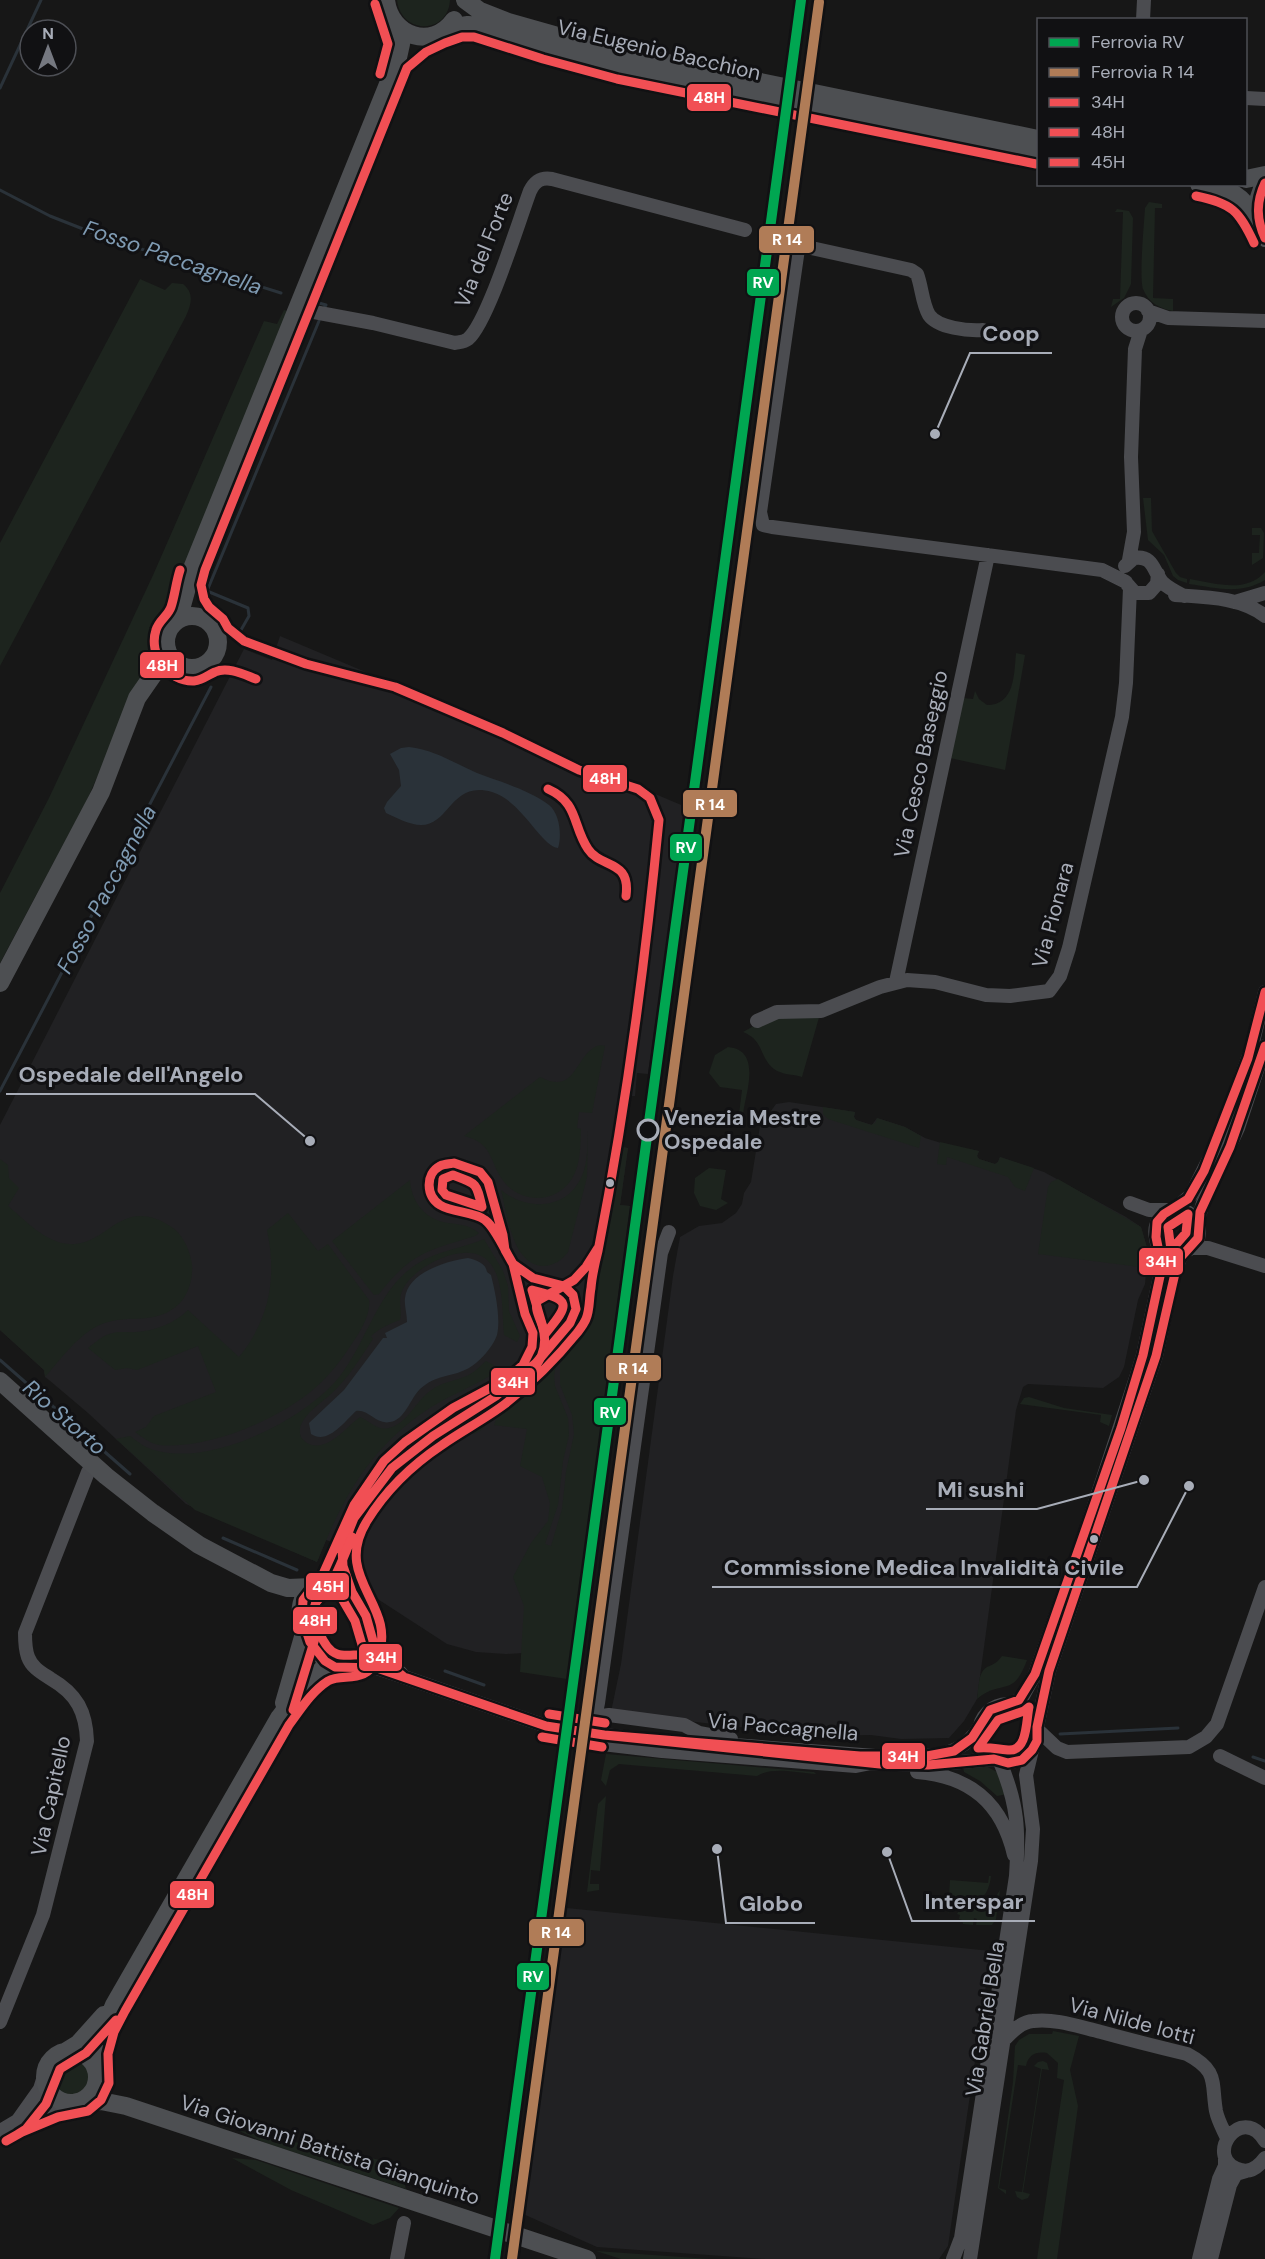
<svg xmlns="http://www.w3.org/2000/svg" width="1265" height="2259" font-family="'DM Sans',sans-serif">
<rect width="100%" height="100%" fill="#171717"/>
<!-- built -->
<path fill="#212123" d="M280 636 686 807 648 1074 637 1073 635 1096H625L618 1146 628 1148 620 1205 630 1206 576 1612 572 1625 538 1652 506 1654 476 1652 447 1644 373 1596 362 1583 355 1568 354 1550 326 1540 317 1562 186 1504 88 1413 49 1380 45 1377 44 1370 0 1330V1125L244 649 272 660Z
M789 1102 855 1112 854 1117 856 1120 872 1125 877 1118 905 1127 925 1138 951 1146 979 1151 977 1156 979 1159 995 1164 998 1162 1000 1157 1044 1172 1126 1217 1141 1227 1148 1251 1145 1284 1138 1300 1124 1367 1119 1377 1103 1388 1028 1384 1023 1387 1016 1410 977 1699 964 1721 949 1738 901 1739 871 1735 815 1736 611 1712 621 1664 673 1276 680 1237 699 1226 722 1223 736 1213 742 1204 744 1193 751 1182 760 1126 767 1127 771 1111 776 1104Z
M557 1907 991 1951 948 2246 939 2259H765L597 2247 521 2213Z"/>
<!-- green -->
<path fill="#1d241e" d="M397 0H450C448 35 401 35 397 0Z
M1149 202 1162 204V208H1155L1153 298 1173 299V311C1160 309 1148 302 1143 289 1139 277 1144 224 1145 208Z
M1117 209 1129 211 1133 218 1131 284 1124 298 1111 307 1113 299H1120L1123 212H1115Z
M140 279 165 290 172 283 183 284C200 297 185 317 177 333L0 666V543Z
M284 310 287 311 175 616 164 631 163 648 109 750 87 800 0 963V893L49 798 154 573 264 321 277 324Z
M1143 498H1151L1152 531 1176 573 1180 577 1187 579V583L1178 580 1173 576 1164 555 1148 540Z
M1252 528H1261L1264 533 1263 558 1252 565V553H1259L1260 535H1252Z
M1265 572V580C1240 595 1217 588 1189 584L1190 579C1215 583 1245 594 1265 572Z
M1016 653 1025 655 1005 770 950 758 963 698 973 699 975 691 979 699 987 705C1015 705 1014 674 1016 653Z
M820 1014 802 1077C793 1074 782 1075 774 1069 759 1057 764 1040 743 1032L766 1019Z
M600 1045 605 1046 592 1113 579 1112 577 1128 581 1129C580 1154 581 1181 555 1194 537 1203 513 1196 502 1179 489 1160 493 1143 464 1136L540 1077C578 1097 574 1052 600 1045Z
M728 1047C762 1050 746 1092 743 1114H739L742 1090 720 1087 709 1073 715 1055Z
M823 1107 855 1112 854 1117 856 1120 871 1125 875 1123 877 1118 905 1127 921 1136 919 1148 828 1119 823 1114Z
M588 1131 587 1177 568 1252C562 1260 555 1265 544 1266 512 1266 507 1213 501 1190 527 1212 570 1210 583 1173 588 1160 587 1145 588 1131Z
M615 1134 620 1135 618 1147 628 1148 620 1205 630 1206 567 1679 520 1672 524 1606 513 1577 531 1543 548 1521 550 1503 542 1477 520 1466 527 1429 494 1425 506 1394 546 1358 569 1332 558 1353 554 1376 555 1386 568 1418 569 1435 563 1461 558 1505 545 1544 551 1546 562 1509 566 1472 574 1434 572 1415 560 1385V1364L575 1336 577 1325 583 1313 590 1262 606 1187Z
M940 1142 979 1151 977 1156 979 1159 995 1164 998 1162 1000 1157 1034 1168 1025 1191 1015 1187 1008 1177 947 1157 946 1165 937 1164Z
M0 1159 8 1165 9 1178 19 1188 8 1206C25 1220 46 1243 69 1244 108 1247 120 1195 170 1226 183 1234 190 1250 192 1265 193 1278 189 1293 180 1303 156 1327 129 1313 102 1324 78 1334 62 1358 45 1377L44 1370 0 1330Z
M709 1168 726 1170 721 1199 728 1203 716 1210 700 1206 694 1193 695 1178Z
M1058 1179 1141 1227 1148 1251V1268L1038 1254 1048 1187 1051 1182Z
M410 1180C411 1200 423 1217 443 1222 457 1225 467 1223 479 1233L475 1236C427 1251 412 1252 379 1294L374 1295 332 1241Z
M288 1213 318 1251 328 1244 369 1300C371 1313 361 1331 353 1342 342 1359 331 1374 315 1388 280 1419 208 1450 159 1445 151 1444 142 1437 135 1432L146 1427 154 1416 216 1392 198 1346 137 1370 127 1368 115 1370 88 1348C96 1342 103 1335 113 1333 120 1331 128 1333 136 1332 155 1331 175 1323 188 1310L239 1357C270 1319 277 1277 267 1230Z
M484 1239 503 1271 508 1286 509 1311 520 1336 517 1342 504 1335C502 1314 504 1280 490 1263 469 1237 414 1266 403 1289 397 1300 403 1310 400 1320 389 1324 380 1328 371 1336L373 1339C361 1357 349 1377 333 1392 323 1402 310 1409 303 1421 292 1438 311 1451 327 1443 340 1437 349 1425 360 1417 370 1421 377 1431 389 1428 408 1423 415 1402 430 1391 441 1382 452 1382 464 1377 473 1374 479 1367 486 1361L501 1369C476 1386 446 1396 421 1414 367 1452 341 1502 317 1562L195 1510 116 1439 130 1436C139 1443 147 1449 158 1451 214 1465 305 1420 340 1376 364 1345 375 1302 402 1276 429 1250 453 1252 484 1239Z
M1029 1397 1064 1408 1112 1415 1109 1426 1100 1422 1101 1415 1020 1404 1024 1398Z
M497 1401C491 1415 487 1434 469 1434L459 1425Z
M1002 1656 1027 1660C1013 1699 1002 1678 977 1699 979 1690 977 1673 987 1667 994 1664 997 1663 1002 1656Z
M606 1754 814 1772 816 1774C799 1773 772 1766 757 1776L619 1764 610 1770 606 1786 601 1780Z
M986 1766 997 1772 1008 1794 997 1796 980 1781 964 1772 963 1767Z
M606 1796 600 1871 591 1870 590 1884H599V1890L587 1892 598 1804Z
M989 1876H991C985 1922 955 1879 948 1915L950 1880 988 1883Z
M1000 1890 996 1919 992 1925H976L977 1919 974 1918 973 1925 963 1924 962 1920 959 1919 960 1915 957 1914 960 1909C980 1904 986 1913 1000 1890Z
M1053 2031 1079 2036 1070 2070 1078 2106 1057 2259H1037L1064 2080 1057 2078 1058 2063 1047 2053C1036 2051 1028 2055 1026 2066L1018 2065 999 2188 1006 2190V2194L998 2188 1013 2082 1015 2046 1019 2040 1029 2034H1052Z
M53 2077a18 18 0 1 1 36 0a18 18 0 1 1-36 0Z
M1043 2061 1047 2063 1049 2070 1042 2069 1023 2192 1030 2194 1028 2198 1022 2200 1017 2197 1015 2191 1022 2192 1041 2069 1034 2066 1038 2062Z
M237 2130 399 2164 406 2189 263 2142Z
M232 2158 256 2160 399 2208 390 2218 373 2225 291 2190Z
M596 2251 710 2259H621Z"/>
<!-- water -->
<path fill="#2a3239" d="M409 747C435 750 454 763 477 773 501 782 529 790 549 805 560 814 562 836 558 848 541 846 521 800 492 792 451 780 450 825 421 825 410 825 397 818 386 813L384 808 387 802 401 786 399 770 390 754 401 748Z
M468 1258C476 1260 486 1263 487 1272L491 1275C495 1291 501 1318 497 1335 493 1347 478 1364 467 1369 449 1378 437 1374 420 1389 410 1399 405 1420 390 1422 376 1425 369 1409 356 1411 344 1422 328 1445 311 1434L309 1423 344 1390 383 1338H387L385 1333 407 1322C407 1314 404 1305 405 1298 408 1272 447 1261 468 1258Z"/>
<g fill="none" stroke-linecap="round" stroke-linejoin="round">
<!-- stream -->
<path stroke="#2a3239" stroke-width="3" d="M0 88 41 0
M0 190 50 216 106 238 281 293
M319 303 326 305 323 310
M237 637 249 616 248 608 207 591 319 321
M0 1091 211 687
M0 1360 130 1474
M223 1538 297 1570
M445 1671 484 1685
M1060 1734 1178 1728
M1253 1757 1265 1761"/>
<!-- minor-tunnel -->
<path stroke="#343537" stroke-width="14" stroke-dasharray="14 7" stroke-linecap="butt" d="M546 1726 604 1735"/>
<!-- minor -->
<path stroke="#4b4c50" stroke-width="14" d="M1143 20 1144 0
M1246 98 1265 99
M1122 317a14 14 0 1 1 28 0a14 14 0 1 1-28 0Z
M298 309 373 323 455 343C460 342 464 342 468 339 488 322 519 220 530 191 535 181 541 177 552 179L745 230
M1148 311 1168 318 1265 321
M983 330C968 331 938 328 929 315 922 303 922 287 917 274L911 270 807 247 801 246 798 249 760 512 763 525 772 527 1102 570 1126 582
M1129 560 1134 532 1131 457 1135 349 1141 330
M1125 566 1134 558C1153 555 1153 570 1162 582 1168 588 1176 592 1184 596
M1127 584 1135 593H1149L1157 584 1158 574
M1175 595C1204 597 1241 597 1265 616
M1235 602 1265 593
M896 982 988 555
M757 1021 777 1012 821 1011 880 987 907 980 935 982 986 995 1010 996 1049 991 1060 976 1069 948 1122 717 1126 683 1130 588
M1130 1203 1149 1210H1171
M1175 1209 1191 1195 1216 1145 1251 1050 1265 992
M1197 1223 1203 1203 1238 1128 1265 1046
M669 1232 661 1253 598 1703 595 1717 589 1723 587 1735 594 1743 662 1751 856 1766 871 1763
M1190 1248H1208L1265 1266
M371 1637 381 1658 401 1673
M351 1666 377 1668 404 1677 546 1726
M979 1733a29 29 0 1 1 58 0a29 29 0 1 1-58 0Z
M1009 1704 1015 1703 1023 1696 1035 1674 1083 1539 1136 1378 1143 1355 1162 1267C1161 1254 1153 1236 1156 1226 1162 1200 1201 1207 1199 1233 1197 1256 1169 1257 1158 1241
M595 1717 609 1715 684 1725 699 1733 731 1739
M1037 1727 1049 1671 1156 1356 1173 1278 1180 1258 1186 1251
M1038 1730 1057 1748 1067 1752 1189 1747 1206 1737 1217 1724 1265 1587
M604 1735 729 1748
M721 1744 875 1756
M921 1756C946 1756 967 1749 980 1726
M1220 1756 1265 1778
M864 1763 928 1765 994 1759
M917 1772C970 1776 1002 1803 1014 1855
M0 2022 43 1915 87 1741C86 1712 77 1694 51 1679 42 1673 32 1668 28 1657 25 1649 25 1641 25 1633L88 1472 94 1465
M1003 2041C1011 2033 1020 2022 1033 2021 1055 2018 1080 2027 1101 2032 1130 2040 1158 2047 1187 2054 1219 2071 1211 2082 1216 2111 1218 2121 1223 2129 1227 2138
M18 2120 40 2089 45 2073
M0 2131 17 2121 64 2102
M1265 2141C1241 2101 1201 2160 1241 2170 1251 2173 1259 2166 1265 2158
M397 2259 404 2223
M953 2259 961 2238 1016 1876C1019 1830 1018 1805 1000 1762
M970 2259 1031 1861 1033 1829 1026 1775 1032 1750
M1199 2259 1219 2179 1225 2166V2157
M1211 2259 1230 2185 1236 2174 1246 2171"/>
<!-- major -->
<path stroke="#4d4f52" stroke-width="18" d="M386 0C390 36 432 51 454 20
M465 0 480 11 508 22 614 52 1038 139
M448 28 468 25 480 26 555 50 620 67 1038 152
M1246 179 1265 175
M1265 183C1255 201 1255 220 1265 238
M1199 184C1232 191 1241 192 1258 222
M166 642a26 26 0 1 1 52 0a26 26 0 1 1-52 0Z
M178 620 193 566 397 62 401 44 395 23
M0 983 101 792 137 698 162 662 166 648
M0 1381 106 1476 153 1513 199 1545 271 1583 288 1588 312 1587
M284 1703 305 1630
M45 2077a26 26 0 1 1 52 0a26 26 0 1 1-52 0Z
M65 2052 78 2044 104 2015
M96 2068 100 2039 114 2005 279 1718C291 1702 307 1677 325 1668 338 1662 355 1674 366 1654 374 1640 370 1623 363 1610 354 1594 342 1577 321 1583 314 1586 307 1590 304 1597 292 1621 316 1655 335 1667
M77 2102 101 2101 126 2106 587 2259"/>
<defs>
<path id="bus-1" d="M1265 183C1256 202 1256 219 1265 238
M454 1163 480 1172 488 1182 503 1235 505 1250 513 1264C506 1253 495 1227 485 1220 473 1211 453 1213 440 1205 426 1196 425 1174 440 1166 444 1164 450 1164 454 1163Z
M513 1264 533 1278 564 1286 573 1295 576 1309 570 1323 536 1363 496 1396 433 1436 392 1468 354 1518 342 1548 343 1566 352 1592 366 1616 375 1648 381 1658 404 1677 546 1726
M513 1264 525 1314 533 1333 532 1347 523 1365 507 1379 453 1408 405 1442 384 1461 354 1505 323 1574 303 1600 302 1618 310 1642 325 1661 335 1667 377 1668 546 1726
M546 1726 604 1735
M604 1735 860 1756H927L954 1751 972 1738 990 1710 1019 1700 1035 1674 1121 1428 1143 1355 1162 1267 1156 1237 1157 1222 1164 1214 1188 1199 1204 1171 1248 1058 1265 992
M604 1735 880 1764 928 1765 994 1759 1008 1763 1022 1760 1032 1750 1037 1741V1727L1049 1671 1156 1356 1176 1269 1180 1258 1198 1238 1200 1212 1230 1147 1265 1046"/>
<path id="bus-2" d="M375 4 388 44 380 74
M1196 196C1232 203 1239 211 1254 243
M180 570C176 582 175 595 171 607 168 616 159 620 156 630 148 654 168 682 194 681 203 680 208 675 215 672 228 666 245 675 256 679
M548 789C579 803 572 825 588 849 601 869 631 859 626 896
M523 1381C539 1365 550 1348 542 1325 539 1316 535 1310 537 1301L574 1280 586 1267 598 1248
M293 1710 317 1632 314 1617 316 1602C335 1584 342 1560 352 1537
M18 2134 26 2129 46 2104 60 2069 86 2053 116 2020
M6 2141 22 2132 58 2117 88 2111 101 2100 109 2083 108 2054 114 2032 125 2011 289 1725C301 1709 311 1692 328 1681 343 1672 366 1686 378 1657 398 1604 331 1579 367 1521 386 1490 412 1465 442 1445 462 1431 485 1419 505 1404 532 1383 555 1360 577 1333 580 1329 584 1324 586 1319 590 1310 589 1298 591 1288 592 1275 595 1263 598 1251 626 1108 645 965 659 820L650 798 638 789 579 770 503 733 395 687 306 664 244 641 228 628 223 619 209 607 204 599 201 585 205 570 407 68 426 52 445 43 462 37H474L543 59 617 79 1036 164"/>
<path id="bus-3" d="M453 1175C477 1184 476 1182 482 1207L446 1195 442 1190 443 1179Z
M1188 1214 1186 1233 1171 1250 1168 1227Z
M532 1290C571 1300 571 1303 545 1334Z
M334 1578 341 1597 355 1621 365 1655C357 1654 344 1657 337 1654 324 1650 310 1617 315 1605 318 1595 329 1587 334 1578Z
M1029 1707C1026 1720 1028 1752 1008 1750 995 1749 992 1747 978 1748L998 1720 1024 1711Z
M549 1714 605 1723
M542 1737 602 1747"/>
</defs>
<!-- bus-1 casing -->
<use href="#bus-1" stroke="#111113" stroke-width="14"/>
<!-- bus-2 casing -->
<use href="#bus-2" stroke="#111113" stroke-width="14"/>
<!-- bus-3 casing -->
<use href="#bus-3" stroke="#111113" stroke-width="14"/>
<!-- bus-1 -->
<use href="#bus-1" stroke="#f14f54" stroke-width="9"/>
<!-- bus-2 -->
<use href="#bus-2" stroke="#f14f54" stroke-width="9"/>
<!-- bus-3 -->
<use href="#bus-3" stroke="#f14f54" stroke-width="9"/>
<defs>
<path id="rail-1" d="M495 2259 801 0"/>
<path id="rail-2" d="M512 2259 819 2"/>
</defs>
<!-- rail-1 casing -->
<use href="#rail-1" stroke="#111113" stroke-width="15"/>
<!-- rail-2 casing -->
<use href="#rail-2" stroke="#111113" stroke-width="15"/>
<!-- rail-1 -->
<use href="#rail-1" stroke="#00a651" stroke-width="10"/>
<!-- rail-2 -->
<use href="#rail-2" stroke="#b07c57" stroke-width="10"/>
</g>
<!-- markers -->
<circle fill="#111113" stroke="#a8adb8" stroke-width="3" cx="648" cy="1130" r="10"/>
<g fill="#a8adb8" stroke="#111113" stroke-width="2">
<circle cx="610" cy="1183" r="5"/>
<circle cx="1094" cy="1539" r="5"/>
</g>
<g text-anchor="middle" stroke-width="6" stroke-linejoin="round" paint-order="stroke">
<!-- street labels -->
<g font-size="21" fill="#a8adb8" stroke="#111113">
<text transform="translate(659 50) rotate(13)" y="7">Via Eugenio Bacchion</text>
<text transform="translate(484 250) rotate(-68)" y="7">Via del Forte</text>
<text transform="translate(921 764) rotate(-78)" y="7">Via Cesco Baseggio</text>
<text transform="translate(1053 915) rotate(-75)" y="7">Via Pionara</text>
<text transform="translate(783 1727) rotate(5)" y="7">Via Paccagnella</text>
<text transform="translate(51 1796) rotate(-78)" y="7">Via Capitello</text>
<text transform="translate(985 2019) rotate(-81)" y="7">Via Gabriel Bella</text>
<text transform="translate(1132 2021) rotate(15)" y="7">Via Nilde Iotti</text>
<text transform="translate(330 2150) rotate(18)" y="7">Via Giovanni Battista Gianquinto</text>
</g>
<!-- stop labels -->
<g font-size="21" font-weight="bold" fill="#a8adb8" stroke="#111113" text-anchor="start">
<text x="664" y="1125">Venezia Mestre<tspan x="664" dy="24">Ospedale</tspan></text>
</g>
<!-- water labels -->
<g font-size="22" font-style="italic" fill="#7f9bb3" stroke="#111113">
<text transform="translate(173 257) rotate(19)" y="8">Fosso Paccagnella</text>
<text transform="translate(106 889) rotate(-62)" y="8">Fosso Paccagnella</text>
<text transform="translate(65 1417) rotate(41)" y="8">Rio Storto</text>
</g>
</g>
<!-- callouts -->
<path fill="none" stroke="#a8adb8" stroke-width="2" d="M935 434L970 353H1052M310 1141L255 1094H6M1144 1480L1037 1509H926M1189 1486L1137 1587H712M887 1852L912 1921H1035M717 1849L726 1923H815"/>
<g fill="#a8adb8" stroke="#111113" stroke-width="2">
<circle cx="935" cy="434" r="6"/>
<circle cx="310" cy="1141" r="6"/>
<circle cx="1144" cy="1480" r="6"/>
<circle cx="1189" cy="1486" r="6"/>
<circle cx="887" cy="1852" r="6"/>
<circle cx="717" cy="1849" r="6"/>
</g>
<g font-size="22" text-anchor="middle" font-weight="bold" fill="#a8adb8" stroke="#111113" stroke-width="6" stroke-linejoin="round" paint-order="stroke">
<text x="1011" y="341">Coop</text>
<text x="131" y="1082">Ospedale dell'Angelo</text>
<text x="981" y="1497">Mi sushi</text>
<text x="924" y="1575">Commissione Medica Invalidità Civile</text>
<text x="974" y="1909">Interspar</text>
<text x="771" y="1911">Globo</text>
</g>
<g stroke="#111113" stroke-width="2">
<rect x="686" y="83" width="46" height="29" rx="6" fill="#f14f54"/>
<rect x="758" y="225" width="57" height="29" rx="6" fill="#b07c57"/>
<rect x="746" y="268" width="34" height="29" rx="6" fill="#00a651"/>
<rect x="139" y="651" width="46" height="28" rx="6" fill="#f14f54"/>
<rect x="582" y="764" width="46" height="29" rx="6" fill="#f14f54"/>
<rect x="682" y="789" width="56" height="29" rx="6" fill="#b07c57"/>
<rect x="669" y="833" width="34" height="29" rx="6" fill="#00a651"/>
<rect x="1138" y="1247" width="46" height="29" rx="6" fill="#f14f54"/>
<rect x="605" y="1354" width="57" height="28" rx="6" fill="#b07c57"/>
<rect x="490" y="1367" width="46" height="29" rx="6" fill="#f14f54"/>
<rect x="593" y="1397" width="34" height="29" rx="6" fill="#00a651"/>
<rect x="305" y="1572" width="45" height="29" rx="6" fill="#f14f54"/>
<rect x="292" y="1606" width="46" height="29" rx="6" fill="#f14f54"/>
<rect x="358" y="1643" width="45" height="29" rx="6" fill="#f14f54"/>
<rect x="881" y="1742" width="45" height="28" rx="6" fill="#f14f54"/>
<rect x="169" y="1880" width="46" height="29" rx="6" fill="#f14f54"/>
<rect x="528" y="1918" width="57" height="29" rx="6" fill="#b07c57"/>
<rect x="516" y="1962" width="34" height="29" rx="6" fill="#00a651"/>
</g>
<g font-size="16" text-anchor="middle" font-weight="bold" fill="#fff">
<text x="709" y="103">48H</text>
<text x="787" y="245">R 14</text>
<text x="763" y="288">RV</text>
<text x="162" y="671">48H</text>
<text x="605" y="784">48H</text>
<text x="710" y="810">R 14</text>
<text x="686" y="853">RV</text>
<text x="1161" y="1267">34H</text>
<text x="633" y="1374">R 14</text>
<text x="513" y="1388">34H</text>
<text x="610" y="1418">RV</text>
<text x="328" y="1592">45H</text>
<text x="315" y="1626">48H</text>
<text x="381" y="1663">34H</text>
<text x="903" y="1762">34H</text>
<text x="192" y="1900">48H</text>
<text x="556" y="1938">R 14</text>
<text x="533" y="1982">RV</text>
</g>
<!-- legend -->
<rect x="1037" y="18" width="210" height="168" fill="#111113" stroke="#4d4f55" stroke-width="1.5"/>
<rect x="1049" y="38" width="30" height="9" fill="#00a651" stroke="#4d4f55" stroke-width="1.5"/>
<text x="1091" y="48" font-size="18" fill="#a8adb8">Ferrovia RV</text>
<rect x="1049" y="68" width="30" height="9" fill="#b07c57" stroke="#4d4f55" stroke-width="1.5"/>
<text x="1091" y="78" font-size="18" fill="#a8adb8">Ferrovia R 14</text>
<rect x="1049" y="98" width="30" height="9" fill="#f14f54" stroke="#4d4f55" stroke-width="1.5"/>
<text x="1091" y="108" font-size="18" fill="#a8adb8">34H</text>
<rect x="1049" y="128" width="30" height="9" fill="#f14f54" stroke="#4d4f55" stroke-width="1.5"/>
<text x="1091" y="138" font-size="18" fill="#a8adb8">48H</text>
<rect x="1049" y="158" width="30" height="9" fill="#f14f54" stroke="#4d4f55" stroke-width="1.5"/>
<text x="1091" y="168" font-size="18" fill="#a8adb8">45H</text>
<!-- north arrow -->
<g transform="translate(48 48)"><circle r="28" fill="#111113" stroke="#4d4f55" stroke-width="1.5"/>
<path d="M0-4.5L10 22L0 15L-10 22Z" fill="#757880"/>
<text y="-9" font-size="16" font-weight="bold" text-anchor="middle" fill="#a8adb8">N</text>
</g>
</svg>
